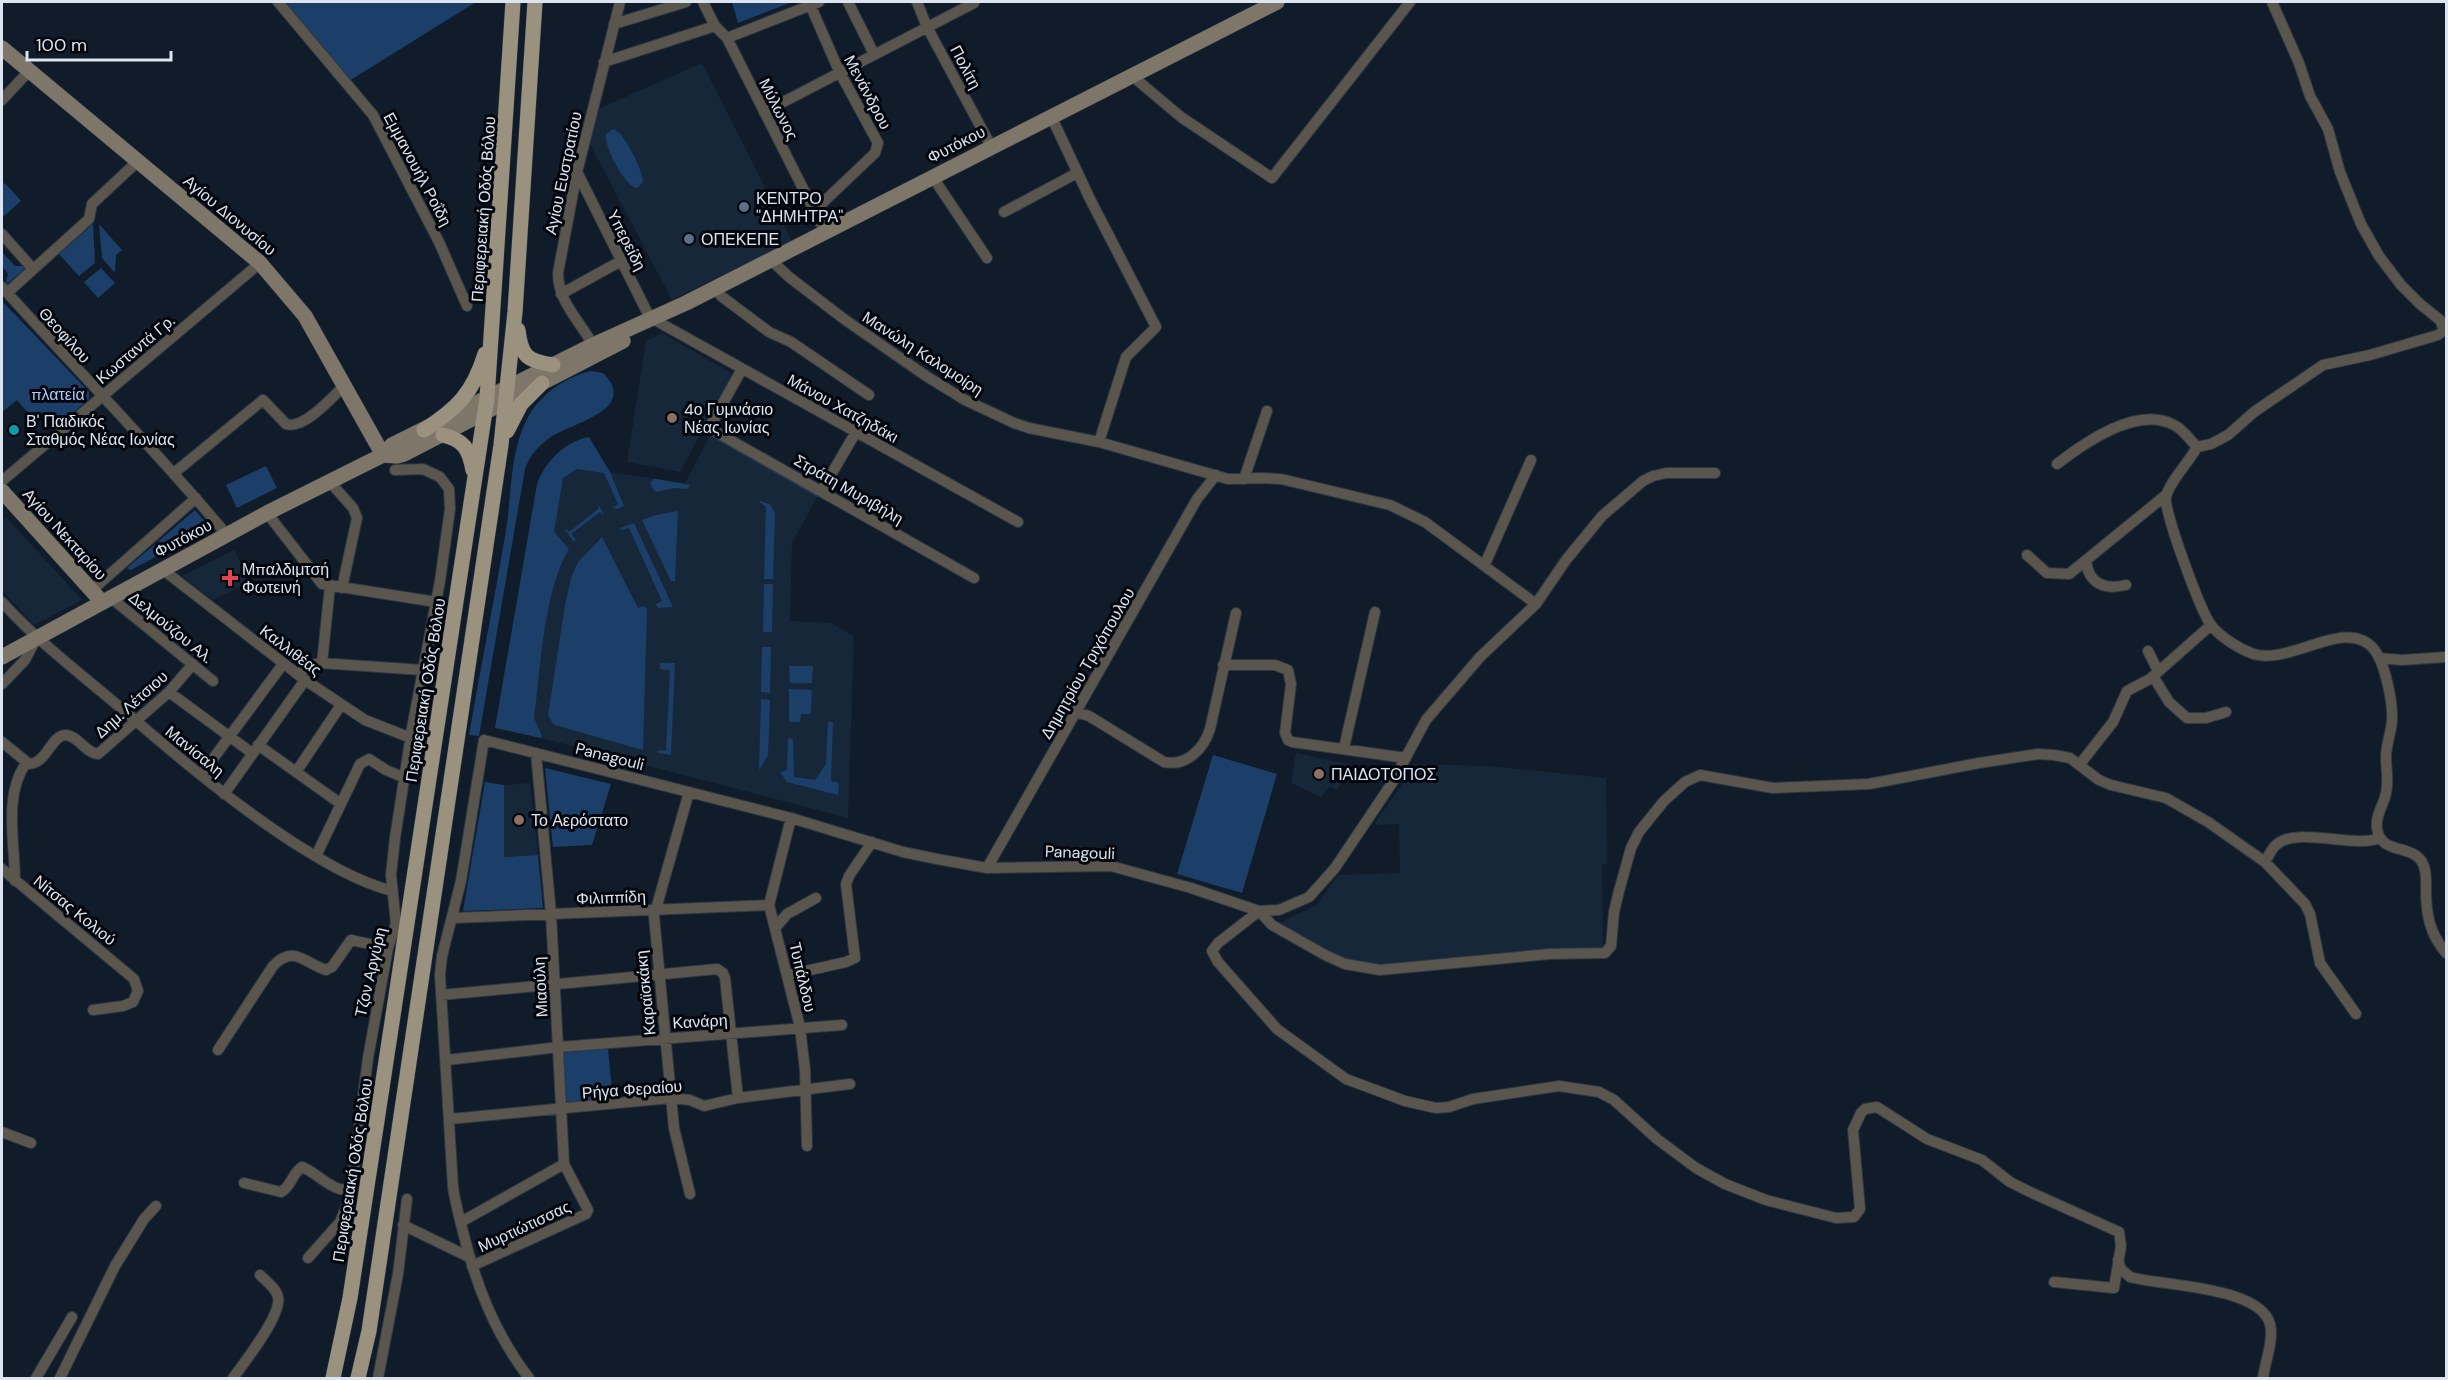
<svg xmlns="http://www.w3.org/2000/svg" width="2448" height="1380" font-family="'DM Sans',sans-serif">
<rect width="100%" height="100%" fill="#101c2a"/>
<!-- built -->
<path fill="#16273a" d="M702 63 792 241 672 300 589 142 598 109Z
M662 333 733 374 680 472 627 462 646 341Z
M710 436 817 497 792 543 790 621 831 623 854 636 848 818 522 733 562 465 685 483Z
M6 517 82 600 34 625 2 590V521Z
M234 550 250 582 213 600 182 576Z
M1296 753 1352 765 1337 790 1330 787 1321 797 1291 783Z
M1408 764 1489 766 1606 778 1607 864H1602L1603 948 1381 967 1342 961 1308 944 1279 923 1317 905 1338 875 1400 873 1399 824 1377 825 1375 823 1404 781Z
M530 783 538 855 504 857V785Z"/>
<!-- green -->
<path fill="#1b3f68" d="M279 2H476L349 81Z
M732 2H792L738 23Z
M613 129C624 131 643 171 643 182L637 188C625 187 603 145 606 134Z
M5 183 21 201 4 216 2 214V186Z
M93 224 95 263 79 276 59 254Z
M99 224 122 250 116 255 115 273 102 258Z
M2 252 15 266H24L26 268 8 283 6 282 8 274 2 266Z
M101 268 115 283 98 298 84 282Z
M2 301 89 392V399L56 427 44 414 35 421 17 400 2 412Z
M591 371 603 373C640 410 571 423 551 437 539 445 530 455 525 469L479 736 469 735C480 669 494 603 505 536 512 498 509 454 527 419 539 395 565 377 591 371Z
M712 433 819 494 817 497 710 436Z
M589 437 610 472 624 506 617 509 613 508 618 504 604 473 577 469 563 478 554 532 569 549C543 593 541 667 534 718L542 736 541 738 495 728 537 484C545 462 564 442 589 437Z
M266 466 277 488 237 508 226 485Z
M654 479H656L690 485 687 489 675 488 655 492 650 483Z
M758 501 770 504 775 513 773 579H764L766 507Z
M599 505 604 516 600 512 571 534 576 540 574 542 564 528 569 532 598 509Z
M195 510 207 524 206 530 131 570 127 568Z
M678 511 675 581H671L642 520 656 515Z
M634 523 673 607 658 608 656 604 662 601 629 528 621 530 620 528Z
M602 537 638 608 645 606 647 610 643 750 558 726 553 724 548 715 565 605 571 578 578 562Z
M764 584H773L772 632H763Z
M762 647H771L770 693 761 692Z
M660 663H675L671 755 658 753 657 751 666 750 670 670 660 669Z
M789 666H813L812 683H790Z
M789 689 812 690 811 714H801L800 722H789Z
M761 699 770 700 768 755 759 770Z
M828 722H833L831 781 839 783 838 795 787 782 780 772 787 770 788 738 793 739 794 777 815 780 826 764Z
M1213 755 1277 774 1242 893 1177 874Z
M545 768 611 784 592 845 553 847Z
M485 782 504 785V857L538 855 543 908 463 911Z
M608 1048 613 1102 565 1106 560 1053Z"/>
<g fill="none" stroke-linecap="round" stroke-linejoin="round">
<defs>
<path id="street" d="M278 2 373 115 439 242 467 306
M703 2 715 26 727 38 825 232
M809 2 839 71 878 143 875 153 814 211
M848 2 874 54
M917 2 927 27 991 146
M2272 2 2299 63 2310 96 2328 129 2340 172 2361 224 2379 256 2401 285 2420 304 2440 320 2444 330 2438 335 2370 355 2323 365 2254 412 2228 435 2211 444 2197 447C2190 461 2169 482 2166 497 2163 510 2201 612 2211 625 2219 636 2238 648 2251 653 2287 668 2345 616 2373 648 2385 662 2393 702 2392 721 2391 733 2386 745 2386 757 2386 769 2389 781 2386 793 2384 804 2375 816 2377 828 2380 856 2414 843 2423 864 2427 872 2426 881 2426 890 2426 915 2430 934 2446 953
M614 24 686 2
M727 38 819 2
M604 62 715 26
M1131 75 1181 117 1272 178 1410 2
M2 100 29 71
M764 112 974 3
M1051 116 1090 199 1156 327 1126 357 1099 442
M577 172 651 320
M932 176 987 258
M1004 212 1077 173
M2 234 33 269
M770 259 789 277 844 319 926 376 965 400 1014 423 1029 428 1099 442 1228 479 1262 478 1281 479 1390 505 1425 522 1536 604
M2 287C77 370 155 449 227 535
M715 288 721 296 769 332 791 342 869 395
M7 293 89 219 92 204 138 161
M561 294 621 261
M653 319 1018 522
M593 345C580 321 558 302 558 273L577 172 620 2
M742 369 709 428 974 578
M2057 464C2084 443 2137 405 2174 425 2183 429 2190 440 2197 447
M174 473 263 400 286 424C304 430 332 397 345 385
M1244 479 1267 411
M2 481 260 263
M330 482 353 508 357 518 342 588
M822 490 856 432
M267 513 322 584 436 602
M2027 555 2047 573 2069 574 2166 495
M2086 560C2088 584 2105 590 2126 585
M1485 564 1531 460
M162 569 305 680 365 720 411 738
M91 591 196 498
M110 597 213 681
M2 602C42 646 90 681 135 720 186 764 237 806 294 843 326 863 356 881 392 891
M2148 651 2158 671
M2379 658 2402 660 2446 657
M322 663 330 586
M1223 665H1275L1288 670 1291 684 1285 733 1288 740 1292 742 1406 758
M297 674 311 665 320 663 423 670
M2153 676 2169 702 2187 718H2206L2226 712
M2 684 25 660 36 639
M169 692 252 753
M1076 712 1089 716 1164 762C1187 767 1204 748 1210 729L1236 613
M2 742 29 764C47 763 51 736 65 735 78 735 85 753 98 754L169 692 193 664
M258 745 341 804
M1344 748 1375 612
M2080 764 2113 722 2127 691 2150 679 2211 625
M296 772 341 705
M201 775 283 664
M689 792 654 916 674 1128 690 1194
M224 794 305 680
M791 818 769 905 800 1027 805 1070 807 1146
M316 856 360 764 369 759 386 770 405 778
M2265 862C2268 857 2271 850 2275 846 2294 825 2353 849 2380 838
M987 868 1197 499 1216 475
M2 869 134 979 138 991 133 1002 123 1006 93 1010
M15 881C15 843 3 796 26 763
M453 918 769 905
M776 927 787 914 816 898
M788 975 846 962 855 958 846 884 849 876 872 842
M441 995 717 969 723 973 725 978 738 1098
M218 1050 273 966C294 944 304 963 326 970L332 967 351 940 388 948
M447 1060 559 1047 842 1025
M450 1119 671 1098 690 1100 704 1106 738 1098 850 1084
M2 1132 31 1143
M244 1183 281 1192C292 1186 292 1173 302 1167 317 1172 336 1196 351 1188
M461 1222 564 1164
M403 1225 469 1257
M308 1258 340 1222 350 1198 368 1058 388 948 396 924 391 875 395 838 412 728 440 581 450 509 449 489 440 477 423 469 395 470
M2118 1260 2121 1269 2130 1277C2161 1286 2260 1286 2270 1324 2274 1340 2265 1362 2263 1378
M472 1266 586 1214 588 1210 564 1164 551 914 536 753
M2054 1282 2114 1288 2121 1246 2119 1232 2030 1192 2010 1182 1982 1160 1927 1139 1877 1107 1865 1109 1861 1113 1853 1130 1860 1209 1854 1217 1836 1218 1766 1200 1725 1184 1696 1168 1657 1139 1614 1100 1599 1092 1559 1086 1473 1099 1449 1107 1436 1108 1405 1101 1346 1079 1277 1029 1218 962 1212 951 1218 943 1259 911 1272 925 1325 955 1345 964 1380 970 1549 954 1605 953 1611 946 1614 912 1619 891 1631 848 1639 832 1664 801 1685 782 1700 775 1773 788 1869 784 1979 763 2038 754 2054 755 2070 758 2099 780 2111 785 2166 798 2208 822 2265 862 2305 904 2310 914 2320 963 2356 1014
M36 1378 72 1317
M60 1378 115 1266 144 1219 156 1206
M233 1378C244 1363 282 1315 278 1297 276 1288 266 1281 260 1275
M378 1378 398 1274 407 1199
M529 1378C495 1334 476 1285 463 1232 459 1216 455 1202 453 1187L440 975 442 956 461 881 484 740 791 818 903 852 937 859 987 868 1111 866 1191 888 1259 911 1279 910 1309 897 1335 868 1392 783 1426 720 1480 657 1536 604 1566 560 1602 516 1643 481 1653 476 1666 473H1715"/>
<path id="secondary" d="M2 48 260 263 305 316 383 455
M383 455 397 456 404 454 623 341
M2 491 102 602
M2 657 267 513 383 455 392 445 593 345 686 303 1277 2"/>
<path id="primary" d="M518 330C521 356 527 361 553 365
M424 430C457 409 473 393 485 354
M507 431 521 404 542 383
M443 435C464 440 469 449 473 470
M333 1378 350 1298 487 398 513 2
M358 1378 369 1331 501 445 515 312 535 2"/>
</defs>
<!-- street casing -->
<use href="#street" stroke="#2d3846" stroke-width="12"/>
<!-- secondary casing -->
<use href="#secondary" stroke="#2d3846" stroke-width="16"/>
<!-- primary casing -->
<use href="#primary" stroke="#2d3846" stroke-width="16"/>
<!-- street -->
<use href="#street" stroke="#5a564d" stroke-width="10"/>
<!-- secondary -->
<use href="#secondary" stroke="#7e7769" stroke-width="15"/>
<!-- primary -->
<use href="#primary" stroke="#9a917f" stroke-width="15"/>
</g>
<!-- markers -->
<g fill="#5c6f8a" stroke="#03060c" stroke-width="2">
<circle cx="744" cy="207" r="6"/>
<circle cx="689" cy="239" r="6"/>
</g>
<g fill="#8d6e63" stroke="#03060c" stroke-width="2">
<circle cx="672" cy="418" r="6"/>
<circle cx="1319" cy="774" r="6"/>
<circle cx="519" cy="820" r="6"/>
</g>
<circle fill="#0f9aa8" stroke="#03060c" stroke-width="2" cx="14" cy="430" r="6"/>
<path fill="#e0444e" stroke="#03060c" stroke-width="2" d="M227 569h6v6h6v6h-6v6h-6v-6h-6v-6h6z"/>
<g text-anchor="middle" stroke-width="6" stroke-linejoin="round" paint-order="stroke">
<!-- street labels -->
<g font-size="16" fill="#dce4ef" stroke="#03060c">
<text transform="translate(966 67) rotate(62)" y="6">Πολίτη</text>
<text transform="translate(868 92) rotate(62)" y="6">Μενάνδρου</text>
<text transform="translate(779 109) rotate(63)" y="6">Μύλωνος</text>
<text transform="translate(956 144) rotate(-27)" y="6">Φυτόκου</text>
<text transform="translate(418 169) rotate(62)" y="6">Εμμανουήλ Ροΐδη</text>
<text transform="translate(563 173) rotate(-78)" y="6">Αγίου Ευστρατίου</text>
<text transform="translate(483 209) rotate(-86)" y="6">Περιφερειακή Οδός Βόλου</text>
<text transform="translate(230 215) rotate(40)" y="6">Αγίου Διονυσίου</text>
<text transform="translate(627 240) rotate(63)" y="6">Υπερείδη</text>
<text transform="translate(65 335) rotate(48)" y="6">Θεοφίλου</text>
<text transform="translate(135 349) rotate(-40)" y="6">Κωσταντά Γρ.</text>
<text transform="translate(923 353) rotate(33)" y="6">Μανώλη Καλομοίρη</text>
<text transform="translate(843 408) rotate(29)" y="6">Μάνου Χατζηδάκι</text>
<text transform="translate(849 489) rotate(30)" y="6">Στράτη Μυριβήλη</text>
<text transform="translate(65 534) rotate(48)" y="6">Αγίου Νεκταρίου</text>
<text transform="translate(183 538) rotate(-28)" y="6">Φυτόκου</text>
<text transform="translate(171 627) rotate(39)" y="6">Δελμούζου Αλ.</text>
<text transform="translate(291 650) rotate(37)" y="6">Καλλιθέας</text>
<text transform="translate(1087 663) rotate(-60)" y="6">Δημητρίου Τριχόπουλου</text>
<text transform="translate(425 690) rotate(-81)" y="6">Περιφερειακή Οδός Βόλου</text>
<text transform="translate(131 704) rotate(-42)" y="6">Δημ. Λέτσιου</text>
<text transform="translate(195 751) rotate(39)" y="6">Μανίσαλη</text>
<text transform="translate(610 756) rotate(14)" y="6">Panagouli</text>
<text transform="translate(1080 852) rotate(2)" y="6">Panagouli</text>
<text transform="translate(611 897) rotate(-2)" y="6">Φιλιππίδη</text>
<text transform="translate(75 910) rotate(39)" y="6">Νίτσας Κολιού</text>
<text transform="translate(370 972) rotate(-77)" y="6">Τζον Αργύρη</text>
<text transform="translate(803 977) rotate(77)" y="6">Τυπάλδου</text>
<text transform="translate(540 987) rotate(-93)" y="6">Μιαούλη</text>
<text transform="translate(645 993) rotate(-96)" y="6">Καραϊσκάκη</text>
<text transform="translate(700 1021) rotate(-3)" y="6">Κανάρη</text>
<text transform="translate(632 1089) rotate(-4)" y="6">Ρήγα Φεραίου</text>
<text transform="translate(352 1170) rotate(-81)" y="6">Περιφερειακή Οδός Βόλου</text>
<text transform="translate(524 1226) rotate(-25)" y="6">Μυρτιώτισσας</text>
</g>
<!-- poi labels -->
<g font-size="16" fill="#dce4ef" stroke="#03060c" text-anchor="start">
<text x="756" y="204">ΚΕΝΤΡΟ<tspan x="756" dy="18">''ΔΗΜΗΤΡΑ''</tspan></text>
<text x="701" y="245">ΟΠΕΚΕΠΕ</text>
<text x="684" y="415">4ο Γυμνάσιο<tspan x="684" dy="18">Νέας Ιωνίας</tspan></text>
<text x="26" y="427">Β' Παιδικός<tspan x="26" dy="18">Σταθμός Νέας Ιωνίας</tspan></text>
<text x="242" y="575">Μπαλδιμτσή<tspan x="242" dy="18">Φωτεινή</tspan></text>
<text x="1331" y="780">ΠΑΙΔΟΤΟΠΟΣ</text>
<text x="531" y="826">Το Αερόστατο</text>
</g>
<!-- park labels -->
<g font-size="16" fill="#a7cbf7" stroke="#03060c">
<text x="58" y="400">πλατεία</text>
</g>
</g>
<!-- border -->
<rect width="2448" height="1380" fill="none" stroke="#dce4ef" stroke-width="6"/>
<!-- scale -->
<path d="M27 51v9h144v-9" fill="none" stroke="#dce4ef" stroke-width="3"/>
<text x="36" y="51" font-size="18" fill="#dce4ef" stroke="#03060c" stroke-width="4.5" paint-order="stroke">100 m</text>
</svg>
